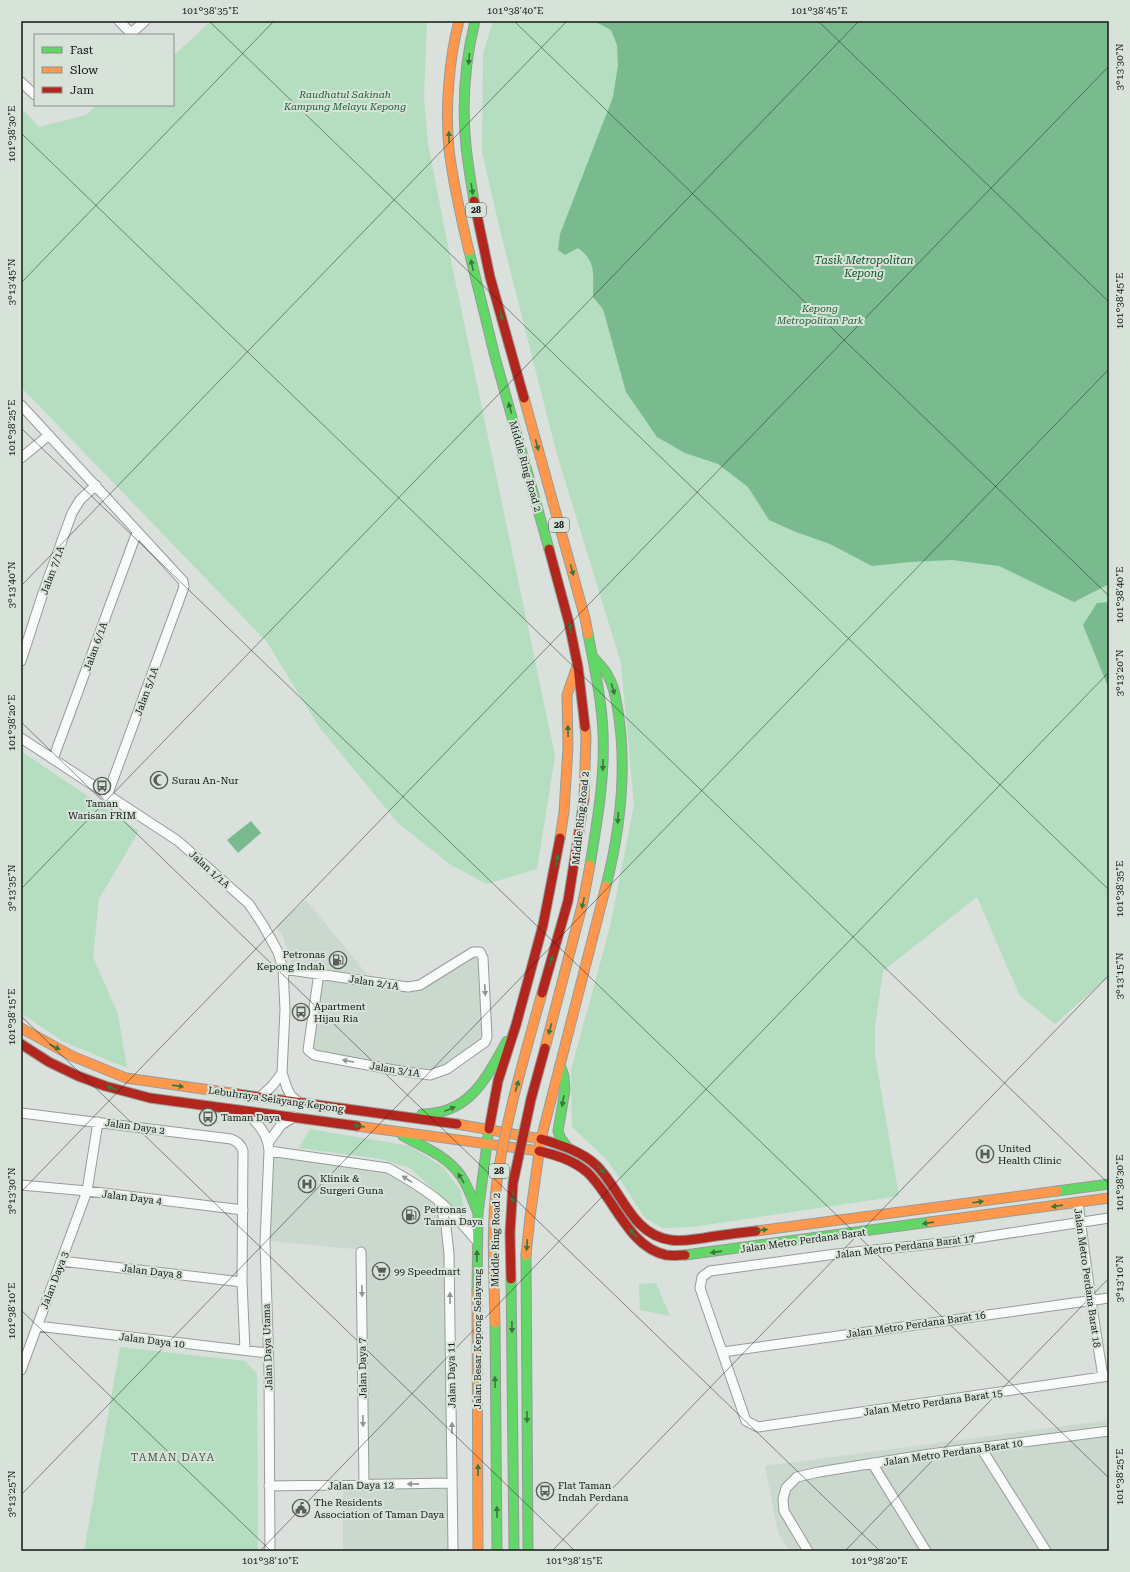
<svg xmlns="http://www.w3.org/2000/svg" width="1130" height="1572" font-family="'Roboto Serif',serif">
<rect width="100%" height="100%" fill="#dae0db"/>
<!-- built -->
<path fill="#cbd8ce" d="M306 900 367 974 293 967 283 936 276 926Z
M477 955 479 958 483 1039 445 1066 428 1071 390 1066 313 1051 312 1049 322 977 410 991 473 956Z
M272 1155 386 1171 435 1203 445 1251 449 1480 448 1551H343V1489L368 1488 365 1250 269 1241Z
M1109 1420V1551H790L778 1533 765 1466Z"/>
<!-- green -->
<path fill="#b5ddbf" d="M211 21H427L424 97 428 144 449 251 555 756 537 869 487 884 451 865 398 823 319 727 267 642 21 387V108L39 127 86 115 97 105H173V56Z
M493 21H1109V976L1055 1024 1020 996 977 897 883 971 875 1026V1055L899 1196 692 1227 663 1228 645 1218 608 1161 572 1127 571 1070 610 927 634 805 621 663 556 451 501 234 482 152 483 54Z
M21 751 139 831 99 899 93 957 118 1014 127 1068 62 1041 21 1013Z
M310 1129 410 1146 443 1167 461 1191 465 1218 410 1168 381 1159 299 1148Z
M656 1283 670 1316 640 1310 639 1284Z
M120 1347 245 1361 257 1374 258 1551H84Z"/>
<!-- water -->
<path fill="#79bb8e" d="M594 21H1109V586L1107 585 1074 602 999 566 952 560 910 562 872 566 830 544 796 532 769 520 748 487 718 464 685 453 657 437 626 392 603 309 593 297C593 277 597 261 578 248L565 255 558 250 560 234 613 97 618 65 617 45 611 30Z
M1109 602V689L1083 625 1097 603Z
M251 821 261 833 238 853 227 840Z"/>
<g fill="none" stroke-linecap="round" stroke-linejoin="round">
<defs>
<path id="street" d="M119 21 131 33
M129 35 145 21
M21 82 35 95
M21 405 183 581 184 587 107 796
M21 458 49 435
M21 661 43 593 72 513 80 500 96 485
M21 738 178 841 249 904 263 925 278 952 283 969 285 1010 282 1073 287 1088 291 1096 297 1101
M53 759 137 532
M283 969 408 987 420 985 473 952H480L483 958 487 1037 485 1042 447 1069 430 1075 394 1070 314 1055 308 1050 319 973
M260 1097 272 1086 282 1073
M245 1111C257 1123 268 1133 269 1151L265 1243 269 1369 270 1551
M21 1113 231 1139C237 1141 241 1144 243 1151L242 1282 245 1350
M268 1143 281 1125 294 1117
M269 1151 388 1168C406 1178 425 1189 440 1202 454 1214 465 1227 477 1241
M21 1185 87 1191 243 1210
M439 1201 446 1226 449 1254 453 1551
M1078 1203 1091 1301 1103 1377
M1109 1218 951 1242 836 1254 710 1271 702 1277 700 1288 746 1421 758 1427 1109 1376
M361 1252 364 1485
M61 1261 242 1282
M37 1326 267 1353
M723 1352 1109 1298
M21 1370 87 1191 98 1122
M981 1448 1046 1551
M872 1463 926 1551
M269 1486 452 1483
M808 1551 784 1511 783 1499 786 1488 797 1477 819 1472 930 1454 1109 1431"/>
<path id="fast" d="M474 201C471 183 468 165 466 146 462 106 465 61 475 21
M469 251 495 357 549 549
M588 634C594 666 602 700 603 734 605 778 597 822 590 865
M593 657C598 663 605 669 608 676 614 686 616 699 618 711 627 768 620 831 606 886
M560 1065 564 1076 565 1090 558 1131 561 1139 568 1148
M422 1114C470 1114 486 1078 507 1041
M403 1136C424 1147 447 1156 461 1176 469 1188 473 1201 478 1213
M1057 1191 1109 1184
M526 1255 528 1551
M685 1255 930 1222
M477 1290 478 1213 488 1136"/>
<path id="slow" d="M459 21C449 58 445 110 449 149 453 183 461 218 469 251
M524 398 585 618 588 634
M584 800 586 736 585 727
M560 838 564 812 568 747 567 695 576 669
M21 1028 72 1056 126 1078 238 1094
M457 1124 541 1139 530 1217 526 1255
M357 1126 539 1151
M541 1139 606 886
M930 1222 1109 1198
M756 1231 1057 1191
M477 1290 478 1551"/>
<path id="jam" d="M474 201 490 277 524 398
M549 549 569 623 578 667 585 727
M21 1044 49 1062 78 1076 105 1086 150 1098 357 1126
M238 1094 457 1124
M489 1129 498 1081 516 1025 543 925 560 838
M541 1139C560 1145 581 1151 596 1165 621 1189 631 1235 671 1240 682 1242 693 1239 704 1238 721 1235 739 1233 756 1231
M539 1151C556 1155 573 1160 587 1172 613 1196 628 1247 666 1255 673 1256 679 1255 685 1255"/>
</defs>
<!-- street casing -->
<use href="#street" stroke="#979c98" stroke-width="11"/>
<!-- fast casing -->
<use href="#fast" stroke="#979c98" stroke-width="11"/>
<!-- slow casing -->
<use href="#slow" stroke="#979c98" stroke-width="11"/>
<!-- jam casing -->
<use href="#jam" stroke="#979c98" stroke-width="11"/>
<!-- street -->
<use href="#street" stroke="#f9fafa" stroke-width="9"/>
<!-- fast -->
<use href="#fast" stroke="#63d668" stroke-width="9"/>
<!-- slow -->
<use href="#slow" stroke="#ff974d" stroke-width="9"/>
<!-- jam -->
<use href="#jam" stroke="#b3261e" stroke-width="9"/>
<defs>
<path id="fast-bridge" d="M511 1279 514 1551
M495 1323 497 1551"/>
<path id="slow-bridge" d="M545 1048 583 902 590 865
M495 1323C494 1277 491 1227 497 1181 506 1117 525 1055 542 993"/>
<path id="jam-bridge" d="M542 993 568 901 584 800
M511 1279 510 1233 513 1183 531 1099 545 1048"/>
</defs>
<!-- fast-bridge casing -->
<use href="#fast-bridge" stroke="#979c98" stroke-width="11" stroke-linecap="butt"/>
<!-- slow-bridge casing -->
<use href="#slow-bridge" stroke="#979c98" stroke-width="11" stroke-linecap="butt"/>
<!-- jam-bridge casing -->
<use href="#jam-bridge" stroke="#979c98" stroke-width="11" stroke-linecap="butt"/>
<!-- fast-bridge -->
<use href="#fast-bridge" stroke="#63d668" stroke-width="9"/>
<!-- slow-bridge -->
<use href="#slow-bridge" stroke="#ff974d" stroke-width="9"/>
<!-- jam-bridge -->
<use href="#jam-bridge" stroke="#b3261e" stroke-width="9"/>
</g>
<!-- one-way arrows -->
<defs><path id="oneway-solid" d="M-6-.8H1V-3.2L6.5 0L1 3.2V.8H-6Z"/></defs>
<g fill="#3b763e">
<use href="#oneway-solid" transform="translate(469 59) rotate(95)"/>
<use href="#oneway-solid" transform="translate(449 137) rotate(-91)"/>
<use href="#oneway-solid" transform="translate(472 189) rotate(81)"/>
<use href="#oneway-solid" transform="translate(472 265) rotate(-103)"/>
<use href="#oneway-solid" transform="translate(501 315) rotate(75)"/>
<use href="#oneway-solid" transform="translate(510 408) rotate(-106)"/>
<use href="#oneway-solid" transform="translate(537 445) rotate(75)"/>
<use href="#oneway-solid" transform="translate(572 570) rotate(75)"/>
<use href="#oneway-solid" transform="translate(570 628) rotate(-102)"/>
<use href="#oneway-solid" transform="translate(613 689) rotate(73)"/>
<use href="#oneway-solid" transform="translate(568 731) rotate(-91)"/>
<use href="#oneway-solid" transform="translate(603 765) rotate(92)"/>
<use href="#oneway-solid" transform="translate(618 818) rotate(94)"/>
<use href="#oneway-solid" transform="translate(557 860) rotate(-81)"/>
<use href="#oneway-solid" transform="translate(583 903) rotate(103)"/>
<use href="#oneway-solid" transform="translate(551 961) rotate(-74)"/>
<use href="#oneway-solid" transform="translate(550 1029) rotate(105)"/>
<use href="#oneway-solid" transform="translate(55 1047) rotate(27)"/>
<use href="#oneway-solid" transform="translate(178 1086) rotate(8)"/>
<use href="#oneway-solid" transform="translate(517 1086) rotate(-74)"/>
<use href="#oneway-solid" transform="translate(112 1088) rotate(-162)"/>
<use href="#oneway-solid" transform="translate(563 1101) rotate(100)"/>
<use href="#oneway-solid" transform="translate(450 1109) rotate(-22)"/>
<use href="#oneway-solid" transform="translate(359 1126) rotate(-171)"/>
<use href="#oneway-solid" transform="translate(601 1169) rotate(46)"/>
<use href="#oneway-solid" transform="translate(461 1178) rotate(-122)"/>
<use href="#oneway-solid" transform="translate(513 1197) rotate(93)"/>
<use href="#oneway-solid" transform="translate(978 1202) rotate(-7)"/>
<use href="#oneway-solid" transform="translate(1057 1206) rotate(172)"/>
<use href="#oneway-solid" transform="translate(928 1223) rotate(172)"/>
<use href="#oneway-solid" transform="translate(762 1230) rotate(-7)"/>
<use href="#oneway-solid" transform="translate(633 1233) rotate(-133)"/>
<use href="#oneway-solid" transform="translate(527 1245) rotate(94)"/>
<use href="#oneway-solid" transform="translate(716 1252) rotate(172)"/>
<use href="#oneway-solid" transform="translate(477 1256) rotate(-90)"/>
<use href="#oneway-solid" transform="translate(512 1327) rotate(89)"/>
<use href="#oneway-solid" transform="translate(495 1382) rotate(-91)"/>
<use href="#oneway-solid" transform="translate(527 1417) rotate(90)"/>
<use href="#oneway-solid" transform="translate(478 1470) rotate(-90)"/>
<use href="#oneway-solid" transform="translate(497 1512) rotate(-91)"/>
</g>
<g fill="#929492">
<use href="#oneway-solid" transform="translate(485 990) rotate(87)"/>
<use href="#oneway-solid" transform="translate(348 1061) rotate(-169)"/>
<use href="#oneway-solid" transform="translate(407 1179) rotate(-147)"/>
<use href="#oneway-solid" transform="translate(362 1291) rotate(89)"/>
<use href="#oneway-solid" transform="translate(450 1298) rotate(-91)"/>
<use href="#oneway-solid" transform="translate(363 1421) rotate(89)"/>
<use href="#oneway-solid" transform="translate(452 1428) rotate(-90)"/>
<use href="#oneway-solid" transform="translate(413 1484) rotate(179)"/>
</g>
<!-- ticks -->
<path fill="none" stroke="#131714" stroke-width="1" stroke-opacity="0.45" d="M209 21 1109 890M514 21 1109 596M818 21 1109 302M21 133 1109 1184M21 283 274 21M21 428 1109 1478M21 586 567 21M21 722 880 1551M21 889 859 21M21 1016 575 1551M21 1192 1109 66M21 1310 271 1551M21 1495 1109 369M260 1551 1109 672M552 1551 1109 975M845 1551 1109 1278"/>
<!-- icons -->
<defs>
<symbol id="mosque-ring" viewBox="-11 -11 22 22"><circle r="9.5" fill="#d7e3d9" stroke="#595d5a" stroke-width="1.5"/><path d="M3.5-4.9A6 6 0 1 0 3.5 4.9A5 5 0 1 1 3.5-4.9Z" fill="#595d5a"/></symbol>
<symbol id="bus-ring" viewBox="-11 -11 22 22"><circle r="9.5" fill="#d7e3d9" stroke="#595d5a" stroke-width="1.5"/><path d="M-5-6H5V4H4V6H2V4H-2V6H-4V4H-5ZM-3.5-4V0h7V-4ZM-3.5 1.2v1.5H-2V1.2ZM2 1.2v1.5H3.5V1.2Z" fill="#595d5a"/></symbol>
<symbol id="fuel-ring" viewBox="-11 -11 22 22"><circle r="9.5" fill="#d7e3d9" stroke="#595d5a" stroke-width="1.5"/><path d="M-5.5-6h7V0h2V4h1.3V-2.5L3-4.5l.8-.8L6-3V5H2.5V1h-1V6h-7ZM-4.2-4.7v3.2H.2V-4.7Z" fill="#595d5a"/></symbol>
<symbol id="hospital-ring" viewBox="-11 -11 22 22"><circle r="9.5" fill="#d7e3d9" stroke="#595d5a" stroke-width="1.5"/><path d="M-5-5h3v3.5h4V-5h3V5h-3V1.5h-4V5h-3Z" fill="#595d5a"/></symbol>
<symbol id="supermarket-ring" viewBox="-11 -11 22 22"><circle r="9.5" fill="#d7e3d9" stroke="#595d5a" stroke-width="1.5"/><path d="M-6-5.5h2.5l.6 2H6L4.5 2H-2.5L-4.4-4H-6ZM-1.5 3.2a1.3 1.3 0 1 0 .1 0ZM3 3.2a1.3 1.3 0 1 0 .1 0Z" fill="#595d5a"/></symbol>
<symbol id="civic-ring" viewBox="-11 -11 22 22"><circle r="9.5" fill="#d7e3d9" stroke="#595d5a" stroke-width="1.5"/><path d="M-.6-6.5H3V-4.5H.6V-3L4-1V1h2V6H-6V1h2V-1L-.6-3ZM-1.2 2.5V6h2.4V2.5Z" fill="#595d5a"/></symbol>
</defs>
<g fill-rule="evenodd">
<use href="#mosque-ring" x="149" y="770" width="20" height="20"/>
<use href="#bus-ring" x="92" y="776" width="20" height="20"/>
<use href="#fuel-ring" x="328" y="950" width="20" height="20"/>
<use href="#bus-ring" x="291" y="1002" width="20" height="20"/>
<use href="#bus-ring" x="198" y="1107" width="20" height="20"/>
<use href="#hospital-ring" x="975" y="1144" width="20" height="20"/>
<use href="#hospital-ring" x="297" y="1174" width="20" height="20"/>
<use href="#fuel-ring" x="401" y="1205" width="20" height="20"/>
<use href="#supermarket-ring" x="371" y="1261" width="20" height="20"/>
<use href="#bus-ring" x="535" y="1481" width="20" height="20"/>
<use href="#civic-ring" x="291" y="1498" width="20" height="20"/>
</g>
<g text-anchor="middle" stroke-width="4" stroke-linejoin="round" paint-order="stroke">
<!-- shield labels -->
<g fill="#d7e3d9" stroke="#4e544f" stroke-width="1">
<rect x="466" y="203" width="20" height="14" rx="3"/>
<rect x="549" y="518" width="20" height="14" rx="3"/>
<rect x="489" y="1164" width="20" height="14" rx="3"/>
</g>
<g font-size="9" font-weight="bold" fill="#131714">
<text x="476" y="213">28</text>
<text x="559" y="528">28</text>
<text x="499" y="1174">28</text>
</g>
<!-- park labels -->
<g font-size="10" font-style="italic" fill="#1c5d33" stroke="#d7e3d9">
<text x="345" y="98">Raudhatul Sakinah<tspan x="345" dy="12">Kampung Melayu Kepong</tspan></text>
<text x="820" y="312">Kepong<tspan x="820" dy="12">Metropolitan Park</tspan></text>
</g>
<!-- street labels -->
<g font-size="10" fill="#131714" stroke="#d7e3d9">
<text transform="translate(526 466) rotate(74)" y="4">Middle Ring Road 2</text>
<text transform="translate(52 570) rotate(-70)" y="4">Jalan 7/1A</text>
<text transform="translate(95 646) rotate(-70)" y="4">Jalan 6/1A</text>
<text transform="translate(146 691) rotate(-70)" y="4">Jalan 5/1A</text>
<text transform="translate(580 818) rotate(-84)" y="4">Middle Ring Road 2</text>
<text transform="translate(210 869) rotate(42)" y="4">Jalan 1/1A</text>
<text transform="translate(374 982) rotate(9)" y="4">Jalan 2/1A</text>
<text transform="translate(395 1069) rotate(9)" y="4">Jalan 3/1A</text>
<text transform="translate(276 1099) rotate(8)" y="4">Lebuhraya Selayang Kepong</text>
<text transform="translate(135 1126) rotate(8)" y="4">Jalan Daya 2</text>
<text transform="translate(132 1197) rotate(7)" y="4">Jalan Daya 4</text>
<text transform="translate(495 1240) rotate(-89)" y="4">Middle Ring Road 2</text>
<text transform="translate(803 1240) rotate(-8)" y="4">Jalan Metro Perdana Barat</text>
<text transform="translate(905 1246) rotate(-7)" y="4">Jalan Metro Perdana Barat 17</text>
<text transform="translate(152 1271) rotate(7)" y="4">Jalan Daya 8</text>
<text transform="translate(1088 1278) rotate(82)" y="4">Jalan Metro Perdana Barat 18</text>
<text transform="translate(54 1280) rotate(-69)" y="4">Jalan Daya 3</text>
<text transform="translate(916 1324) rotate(-8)" y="4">Jalan Metro Perdana Barat 16</text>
<text transform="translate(477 1339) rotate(-90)" y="4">Jalan Besar Kepong Selayang</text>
<text transform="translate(152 1340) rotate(7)" y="4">Jalan Daya 10</text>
<text transform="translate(267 1347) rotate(-92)" y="4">Jalan Daya Utama</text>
<text transform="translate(362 1368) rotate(-91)" y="4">Jalan Daya 7</text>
<text transform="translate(451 1375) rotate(-91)" y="4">Jalan Daya 11</text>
<text transform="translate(933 1402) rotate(-8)" y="4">Jalan Metro Perdana Barat 15</text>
<text transform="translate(953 1452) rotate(-8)" y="4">Jalan Metro Perdana Barat 10</text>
<text transform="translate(361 1485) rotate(-1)" y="4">Jalan Daya 12</text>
</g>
<!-- poi labels -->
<g font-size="10" fill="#131714" stroke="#d7e3d9" text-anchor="start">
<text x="172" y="784">Surau An-Nur</text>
<text x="102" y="807" text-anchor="middle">Taman<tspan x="102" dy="12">Warisan FRIM</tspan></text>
<text x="325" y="958" text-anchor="end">Petronas<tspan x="325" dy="12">Kepong Indah</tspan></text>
<text x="314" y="1010">Apartment<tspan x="314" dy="12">Hijau Ria</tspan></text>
<text x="221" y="1121">Taman Daya</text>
<text x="998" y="1152">United<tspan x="998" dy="12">Health Clinic</tspan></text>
<text x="320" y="1182">Klinik &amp;<tspan x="320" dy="12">Surgeri Guna</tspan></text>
<text x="424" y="1213">Petronas<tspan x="424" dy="12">Taman Daya</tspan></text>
<text x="394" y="1275">99 Speedmart</text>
<text x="558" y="1489">Flat Taman<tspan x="558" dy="12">Indah Perdana</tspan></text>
<text x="314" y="1506">The Residents<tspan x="314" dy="12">Association of Taman Daya</tspan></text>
</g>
<!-- water labels -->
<g font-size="11" font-style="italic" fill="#10542b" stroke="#d7e3d9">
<text x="864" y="264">Tasik Metropolitan<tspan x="864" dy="13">Kepong</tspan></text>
</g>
<!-- neighbourhood labels -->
<g font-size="11" letter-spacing="1" fill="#47524a" stroke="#d7e3d9">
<text x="173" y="1461">TAMAN DAYA</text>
</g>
</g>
<!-- border -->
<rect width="1130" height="1572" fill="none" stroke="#d7e3d9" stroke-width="44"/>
<!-- legend -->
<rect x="34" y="34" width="140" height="72" fill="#d7e3d9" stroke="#89918a"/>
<rect x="42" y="47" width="20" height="6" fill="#63d668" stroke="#89918a"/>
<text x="70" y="54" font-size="12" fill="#131714">Fast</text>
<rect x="42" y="67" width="20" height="6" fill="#ff974d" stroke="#89918a"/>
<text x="70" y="74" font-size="12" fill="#131714">Slow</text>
<rect x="42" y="87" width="20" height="6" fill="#b3261e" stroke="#89918a"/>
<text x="70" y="94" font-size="12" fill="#131714">Jam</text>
<rect x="22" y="22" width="1086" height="1528" fill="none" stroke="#131714" stroke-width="1.5"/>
<g font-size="10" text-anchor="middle" fill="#131714">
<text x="210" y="14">101°38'35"E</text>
<text x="515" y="14">101°38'40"E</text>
<text x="819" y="14">101°38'45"E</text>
<text transform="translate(1119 67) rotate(-90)" y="4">3°13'30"N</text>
<text transform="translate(11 134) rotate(-90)" y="4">101°38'30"E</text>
<text transform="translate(11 282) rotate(-90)" y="4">3°13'45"N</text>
<text transform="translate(1119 301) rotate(-90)" y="4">101°38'45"E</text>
<text transform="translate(11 428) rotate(-90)" y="4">101°38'25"E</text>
<text transform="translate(11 585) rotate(-90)" y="4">3°13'40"N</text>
<text transform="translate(1119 595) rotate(-90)" y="4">101°38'40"E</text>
<text transform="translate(1119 673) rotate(-90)" y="4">3°13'20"N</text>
<text transform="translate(11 723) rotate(-90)" y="4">101°38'20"E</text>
<text transform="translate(11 888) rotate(-90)" y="4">3°13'35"N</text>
<text transform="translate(1119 889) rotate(-90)" y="4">101°38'35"E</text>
<text transform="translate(1119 976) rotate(-90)" y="4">3°13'15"N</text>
<text transform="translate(11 1017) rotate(-90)" y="4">101°38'15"E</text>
<text transform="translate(1119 1183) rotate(-90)" y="4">101°38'30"E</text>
<text transform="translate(11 1191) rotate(-90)" y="4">3°13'30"N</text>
<text transform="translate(1119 1279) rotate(-90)" y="4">3°13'10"N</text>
<text transform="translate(11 1311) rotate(-90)" y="4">101°38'10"E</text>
<text transform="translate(1119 1477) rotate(-90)" y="4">101°38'25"E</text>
<text transform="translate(11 1494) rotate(-90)" y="4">3°13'25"N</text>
<text x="270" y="1564">101°38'10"E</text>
<text x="574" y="1564">101°38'15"E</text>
<text x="879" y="1564">101°38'20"E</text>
</g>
</svg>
